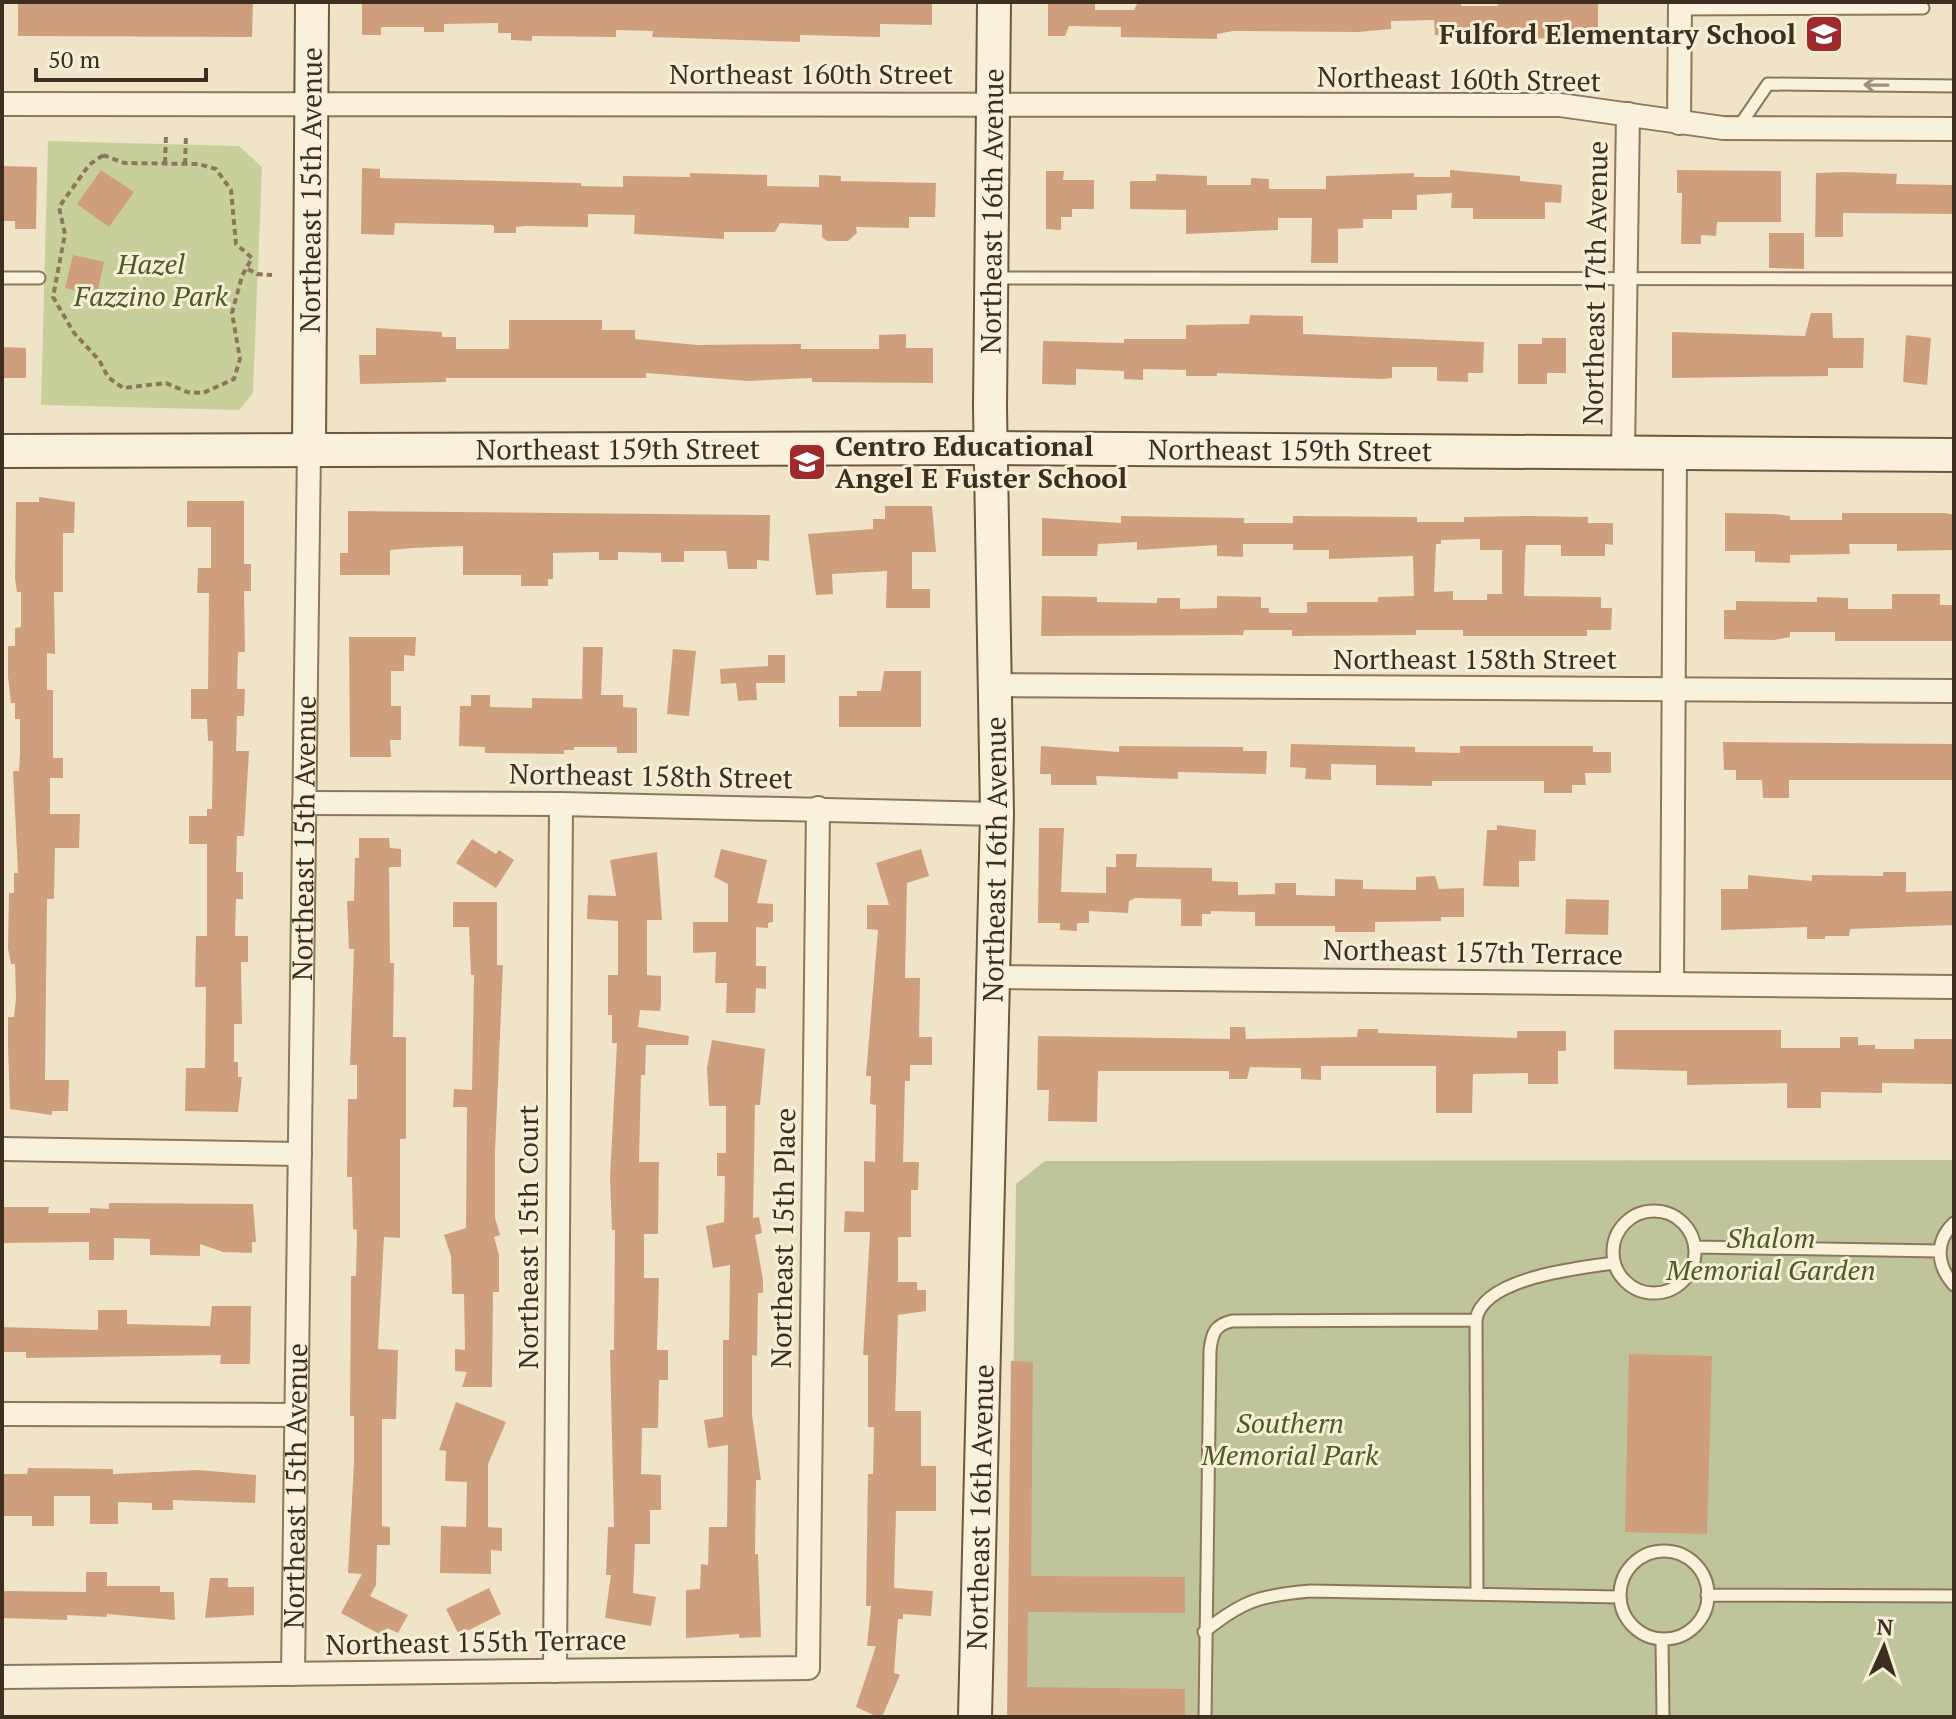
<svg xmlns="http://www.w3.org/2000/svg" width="1956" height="1719" font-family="'PT Serif',serif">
<rect width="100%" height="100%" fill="#f0e4c8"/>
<!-- green -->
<path fill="#c9cf9b" d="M48 141 239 146 262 167 253 393 239 410 41 405Z"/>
<!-- cemetery -->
<path fill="#bfc49a" d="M1954 1160V1717H1009L1016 1184 1045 1161Z"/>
<!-- building -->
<path fill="#cf9f7d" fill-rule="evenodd" d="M18 2H253L252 37 18 36Z
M362 2H932V25L880 24V37L800 35V42L652 37 653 31 616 30V37L532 36V41L511 40V33H498V23L444 24V32H424V27H381V35H362Z
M1048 2H1095V10H1134L1138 2H1461V6H1498V2H1598V40L1435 35 1434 20 1391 21V29L1358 32 1233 31 1217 34V39L1121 37V27L1069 26 1065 36H1048Z
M2 166 37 167 36 229H15V221H2Z
M362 168 380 169V178L581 183V186L623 187V176L690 177V173L767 175V186L819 187V175L841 176V181L936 183 935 217H909V228L856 227 857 233 848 241H827L822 237V225L780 223 775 232H724V239L634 234 635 215 588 214V227L525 226 516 227V233H494V226L491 225 395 223 394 235 361 234Z
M101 170 134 192 109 227 77 204Z
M1450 170 1520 176V181L1562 185 1561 203 1545 202V219H1473V208H1451L1452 193 1417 195V210H1392V219H1363V228L1338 229V263H1311L1312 218H1278V230L1186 234V210L1130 209V181H1156V174L1207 176V185H1251V178L1269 179V189H1326V176L1414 173V177H1450Z
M1677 170 1781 171V222H1717L1716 236 1701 235V244H1681L1682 193H1677Z
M1046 171H1064L1063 180H1094V209H1072V217H1061V230L1046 229Z
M1847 172 1897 174 1896 184 1954 185V214L1843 213V237H1815L1816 173Z
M1769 233H1804V269L1769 268Z
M73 255 104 262 97 295 65 288Z
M1811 313H1832L1833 338H1864L1863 368H1828V376L1672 378V332L1805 336Z
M1250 315 1303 316V334L1484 342 1483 373H1468V382L1437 381V367H1392V378L1383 379 1217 373V376H1186V370L1143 369V380L1124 379V371L1076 369V385L1042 384 1043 341 1124 343V339H1186V325L1249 324Z
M509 320H602V330H635V339L697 345 801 344V349H879V335L906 334V348H933V383L812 382V378L748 381 646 373V378H446V382L360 384 359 355H376V328L442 332V337H456V349H509Z
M1906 335 1931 338 1927 385 1903 382Z
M1542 338H1566V373H1547V384H1518V344H1542Z
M2 347 26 348V378H2Z
M39 497 75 502 74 533H63V592H54L55 654 47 653V690H53V758H63V778H50V814H80L79 848H55L54 899H47L45 1080H69L68 1111H52V1115L10 1109 8 1047V1017H14L16 998 15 964H11L8 949 9 893H14V873H18L13 771H19L20 752V719H15V703H11L8 677V646H15V628L21 627V592H17L15 578 16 502H39Z
M187 501H244V564H251V591H244L245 652H238L237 689H245L244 716H237L236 751H249L244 836H237L236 872H243V899H236L235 936H248V962H241L242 1024H234V1062H238V1077H242L238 1112 185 1111 186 1068H205L206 987H195L196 936H207V844H189V816H207V809H212L213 741H208L207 719H191V689H208L209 593H197L198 568H211V527H187Z
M885 506H932L936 552H912V589H930V608H886L887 571 832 574 833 594 816 595 808 534 873 529V519H885Z
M348 511 770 515 769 561 757 560V569H728L726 551H684V562H661V553L618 552V560H599V552L553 553V579H548V586H521V575H463V546L413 548 390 550V575H340V553H348Z
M1725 513 1774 514 1790 516V520H1842V513H1945L1954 515V550L1897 551V544H1849L1850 554 1790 555V563L1755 562V551H1725Z
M1121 516 1244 518V523H1293V516L1417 517V522H1464V517L1530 516 1588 517V523H1613V545L1605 544V556H1561V545H1526L1525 555 1524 596 1601 597V608H1612L1611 630H1587V636H1463V630H1416V635L1292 636V630H1244L1243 635 1041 636 1042 596 1097 597V602L1157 603V598H1180V609L1217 608V596L1261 597V608H1269V613H1307V602H1378V597L1414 596 1413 556 1329 559V550H1293V544H1243V557L1217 556V545L1137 550V542L1098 544 1097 556H1042V518L1121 523ZM1480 539V550H1502V594H1487V600H1453V591L1434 592 1436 544H1441V540Z
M1892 594H1940V605H1954V641H1835V632H1790V637L1774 640 1724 639V610H1736V601L1817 602V597L1848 598V609H1892Z
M349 637H416L415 656 404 655V671H391V706H401V740H390L391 757H350Z
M583 647H603L601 695H623V707L637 708V753H617V747H574V750H564V754L485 753V747L459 746 460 706H471V695H490V707L532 708V698L582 699Z
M673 649 696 651 689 716 667 714Z
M768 655H785V683H756L757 700 738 701 736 683 721 684 720 669 768 666Z
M884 671H921V727H839V696H857V691H881Z
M1723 742 1954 744V780H1789V798H1763L1762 780H1736V770H1724Z
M1291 744 1415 747V752L1460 753V746H1593V752H1611V773H1585L1586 785H1572V793H1544V781H1432V786L1376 785V765L1331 764V780L1305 779 1306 768 1290 767Z
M1041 746 1119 752V746L1243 747V751H1267L1266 774 1178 772V779L1096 776 1097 785H1051V774H1040Z
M1497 825 1536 830 1535 861H1519V887L1483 886 1487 830H1497Z
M1039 828H1064L1061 892 1106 893V867H1116V854H1137L1136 867 1212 868V881L1238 882V895L1275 894V883H1296V895L1335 896V879L1363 880V889L1416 890V877L1435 876 1439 889 1464 888V917H1441V921L1375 922V932H1335V926H1255V912L1211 911V914H1202V926H1181V899L1135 898 1129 901 1128 913 1089 911V923H1077V931L1060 930V923H1038Z
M359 838H389L390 848 401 849V867H389L390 963H394L393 1037H406V1139H400V1238L384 1237 378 1349 398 1350 396 1419H382V1526L390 1527V1545H377L376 1585 370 1596 408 1615 398 1633 387 1628 383 1636 341 1613 362 1574 348 1573 354 1463V1416H350L351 1276H356L357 1230 353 1229 352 1177H347L348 1099H357V1065H350L354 949H349L347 901H354L355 858H359Z
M472 839 496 854 499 850 514 860 496 888 456 863Z
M721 849 767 860 757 903 773 904V922L768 923V928L756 927V966H766V989L756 988 755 1013H726L727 983H715L716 952 693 953V922H728V884L714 877Z
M921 849 929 876 907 883 905 978H920L919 1037H932V1065H910V1081H905L903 1162H919L918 1190H911V1237H898V1282H917V1290H926V1311L898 1315 895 1411H921V1466H936V1511H896L894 1588 933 1591 931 1616 903 1614V1619H898L894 1673 900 1675 882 1717H878L856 1707 876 1646H867L871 1606H866L868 1474H873L874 1427H868V1355H863L870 1232H844L845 1211 864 1212V1161L875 1162 876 1105 870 1104 871 1076H866L878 930 867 929V905H889L876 863Z
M657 852 662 920H647V975L661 976V1003L660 1011 640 1010 638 1027 689 1036 688 1045H646L645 1075H641L639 1162H659L658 1234H644V1278H659L657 1350H668V1380H659L658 1428H642L641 1474 661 1475V1510H650V1544H635L633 1593 656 1597 651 1626 605 1618 611 1575H606L608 1527H614L610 1350H614L615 1230H612L610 1178 617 1043H612V1015H608V975H618V921L587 919 588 895 616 896 610 860Z
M1883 872H1906V892L1954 891V925L1850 929 1849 936H1825V939H1807V927L1721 930V889H1748V875L1812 881V875L1883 876Z
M1566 899 1609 900 1608 935 1565 934Z
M453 902H497V965H503L495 1152V1218L500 1235 494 1237 499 1255V1292H493L492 1387H462L467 1372 455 1371V1349L465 1350 464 1294H452L451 1256 444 1235 466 1228 467 1107H453L454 1089 472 1090 474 975H471L469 927H453Z
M1230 1027H1245L1246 1039 1357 1037 1358 1029H1378V1033L1517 1038V1031H1566V1051H1558V1084H1528V1073L1473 1074 1472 1113H1436V1066H1321V1080L1301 1079V1068L1250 1067 1247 1079H1229V1071H1098L1097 1122 1048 1121 1049 1090H1037L1038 1036 1230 1039Z
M1614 1030H1781V1048H1840V1037H1858V1045H1875V1049H1914V1039H1954V1073L1952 1084 1882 1083V1093L1821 1092V1108H1787V1083L1687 1085V1071L1614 1069Z
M712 1040 765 1049 760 1105H755L753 1218 759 1217 762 1233 755 1235 763 1280V1293H758L757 1356 752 1355V1415L761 1480H756L755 1554H758L761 1637 739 1638V1634L686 1638V1590L700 1589 701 1564 708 1565 709 1527H727L728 1445 708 1448 704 1420 723 1417V1340H729L730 1265 713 1268 706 1226 724 1222 725 1176H717V1153H726V1106H709L707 1068Z
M109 1203 253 1204 256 1242H252V1253L223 1252 200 1244V1256L150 1255V1239L114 1238V1260H89V1242L2 1243V1207H49L48 1213H90V1208L109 1209Z
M212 1306H251L250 1364H220L221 1355 26 1358V1352H2V1327L98 1330V1310H127V1324L210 1326Z
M1629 1354 1712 1356 1707 1534 1625 1532Z
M1011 1361 1033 1362 1031 1576 1185 1577V1613L1028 1612 1027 1687 1185 1689V1717H1007Z
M456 1402 506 1422 488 1464V1527L502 1528V1551L491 1550V1574L440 1573 441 1526 466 1527 467 1482 445 1481 446 1451 439 1450Z
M28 1468 113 1469V1474L198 1470 256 1475 255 1503 173 1500V1510H152V1503L118 1502V1524H90V1496H54V1526H32V1516H2V1474H27Z
M86 1572H107V1586H160V1592H174L175 1620 107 1614V1617L67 1615V1620L2 1618V1591L86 1592Z
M210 1578H228V1587H254V1615L205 1618Z
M489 1588 501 1614 459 1635 446 1609Z"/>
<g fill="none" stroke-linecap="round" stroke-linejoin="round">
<defs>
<path id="lane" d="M1680 9 1923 8
M1738 128 1768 84 1954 86
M2 278H39
M992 278 1954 279
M1613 1252a41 41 0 1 1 82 0a41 41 0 1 1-82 0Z
M1954 1223C1934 1242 1937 1266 1954 1285
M1695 1247 1939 1251
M1476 1320 1477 1594
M1620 1595a44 44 0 1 1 88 0a44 44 0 1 1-88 0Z
M1707 1595 1954 1596
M1204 1632C1243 1600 1262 1595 1311 1591L1619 1597
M1662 1639 1663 1717
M1205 1717 1210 1350C1212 1333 1215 1325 1232 1321L1476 1320C1482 1278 1578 1268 1614 1263"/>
<g id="street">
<path d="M2 104 1560 105 1723 128 1954 129"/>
<path d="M1679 123 1680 2"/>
<path d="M1623 453 1628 114"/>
<path d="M996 685 1954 691"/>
<path d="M304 803 561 804 997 814"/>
<path d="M992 977 1954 987"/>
<path d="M1672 984 1675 453"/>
<path d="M2 1149 300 1154"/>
<path d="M2 1414 296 1415"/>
<path d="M555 1671 561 804"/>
<path id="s1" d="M293 1674 309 448"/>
<path d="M2 1677 808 1668 818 808"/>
</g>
<g id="secondary">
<path id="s2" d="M309 448 312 2"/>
<path id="s3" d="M2 451 991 448 1954 455"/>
<path id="s4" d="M975 1717 997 814 990 407 994 2"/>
</g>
</defs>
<!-- lane casing -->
<use href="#lane" stroke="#8d765c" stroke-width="15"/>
<!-- street casing -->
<use href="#street" stroke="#8d765c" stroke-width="26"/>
<!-- secondary casing -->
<use href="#secondary" stroke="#6f573f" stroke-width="36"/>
<!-- path -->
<path stroke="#8d765c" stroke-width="4" stroke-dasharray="6 4" stroke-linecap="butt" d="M103 155 124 163 198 164 216 169 231 190 236 244 252 258 242 276 232 313 240 359 234 379 203 393 187 392 166 383 123 388 108 377 99 360 74 333 53 297 65 234 59 207 89 165Z
M165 163 166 134
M185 164 186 134
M248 269 257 274 272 275"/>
<!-- lane -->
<use href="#lane" stroke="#faf1dc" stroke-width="11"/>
<!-- street -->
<use href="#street" stroke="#faf1dc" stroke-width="22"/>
<!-- secondary -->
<use href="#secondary" stroke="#faf1dc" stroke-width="32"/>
</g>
<!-- one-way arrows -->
<defs><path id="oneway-shaft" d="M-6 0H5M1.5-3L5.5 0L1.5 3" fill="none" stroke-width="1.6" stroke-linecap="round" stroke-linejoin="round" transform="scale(2)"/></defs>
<use stroke="#9c907e" href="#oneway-shaft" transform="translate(1876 85) rotate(-179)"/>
<!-- icons -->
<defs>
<symbol id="school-square" viewBox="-11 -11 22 22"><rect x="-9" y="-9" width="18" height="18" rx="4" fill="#9e2a2b" stroke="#f7eed8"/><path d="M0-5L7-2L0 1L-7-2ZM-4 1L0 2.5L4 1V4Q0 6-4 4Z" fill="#fff"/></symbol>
</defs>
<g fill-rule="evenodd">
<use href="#school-square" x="1802" y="12" width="44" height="44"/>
<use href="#school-square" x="785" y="440" width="44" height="44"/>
</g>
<g text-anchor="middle" stroke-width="6" stroke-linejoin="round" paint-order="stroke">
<!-- poi labels -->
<g font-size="28" font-weight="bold" fill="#3d2e20" stroke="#f7eed8" text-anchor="end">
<text x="1796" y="44">Fulford Elementary School</text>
<text x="835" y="456" text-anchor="start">Centro Educational<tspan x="835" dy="32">Angel E Fuster School</tspan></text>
</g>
<!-- street labels -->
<g font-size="28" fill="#3d2e20" stroke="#f7eed8">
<text x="811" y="84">Northeast 160th Street</text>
<text transform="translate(1459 79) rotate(1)" y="10">Northeast 160th Street</text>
<text dy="10" stroke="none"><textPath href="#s2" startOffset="258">Northeast 15th Avenue</textPath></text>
<text dy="10" stroke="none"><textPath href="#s4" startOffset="1506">Northeast 16th Avenue</textPath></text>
<text transform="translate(1595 283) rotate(-89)" y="10">Northeast 17th Avenue</text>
<text dy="10" stroke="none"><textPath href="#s3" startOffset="616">Northeast 159th Street</textPath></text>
<text dy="10" stroke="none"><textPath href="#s3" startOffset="1288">Northeast 159th Street</textPath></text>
<text x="1475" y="669">Northeast 158th Street</text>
<text transform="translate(651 776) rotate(1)" y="10">Northeast 158th Street</text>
<text dy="10" stroke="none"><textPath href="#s1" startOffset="836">Northeast 15th Avenue</textPath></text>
<text dy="10" stroke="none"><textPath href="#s4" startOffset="858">Northeast 16th Avenue</textPath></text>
<text transform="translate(1473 952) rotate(1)" y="10">Northeast 157th Terrace</text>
<text transform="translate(528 1237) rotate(-90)" y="10">Northeast 15th Court</text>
<text transform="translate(783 1238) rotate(-89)" y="10">Northeast 15th Place</text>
<text dy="10" stroke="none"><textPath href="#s1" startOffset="188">Northeast 15th Avenue</textPath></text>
<text dy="10" stroke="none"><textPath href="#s4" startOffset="210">Northeast 16th Avenue</textPath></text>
<text transform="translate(476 1642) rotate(-1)" y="10">Northeast 155th Terrace</text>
</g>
<!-- park labels -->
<g font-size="28" font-style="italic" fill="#4d5a26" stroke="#f7eed8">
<text x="151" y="274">Hazel<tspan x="151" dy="32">Fazzino Park</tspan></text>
<text x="1771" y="1248">Shalom<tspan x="1771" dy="32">Memorial Garden</tspan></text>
<text x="1290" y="1433">Southern<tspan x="1290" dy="32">Memorial Park</tspan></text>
</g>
</g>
<!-- border -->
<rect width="1956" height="1719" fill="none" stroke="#3d2e20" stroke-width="8"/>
<!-- north arrow -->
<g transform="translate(1884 1647) rotate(3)" stroke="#f7eed8" stroke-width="6" paint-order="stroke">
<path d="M0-6L14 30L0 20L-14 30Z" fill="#3d2e20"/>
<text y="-12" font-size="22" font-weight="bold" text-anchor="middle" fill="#3d2e20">N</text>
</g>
<!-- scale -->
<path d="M36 68v12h170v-12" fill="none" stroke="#3d2e20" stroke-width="4"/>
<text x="48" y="68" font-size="24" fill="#3d2e20" stroke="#f7eed8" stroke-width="6" paint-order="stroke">50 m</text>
</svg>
